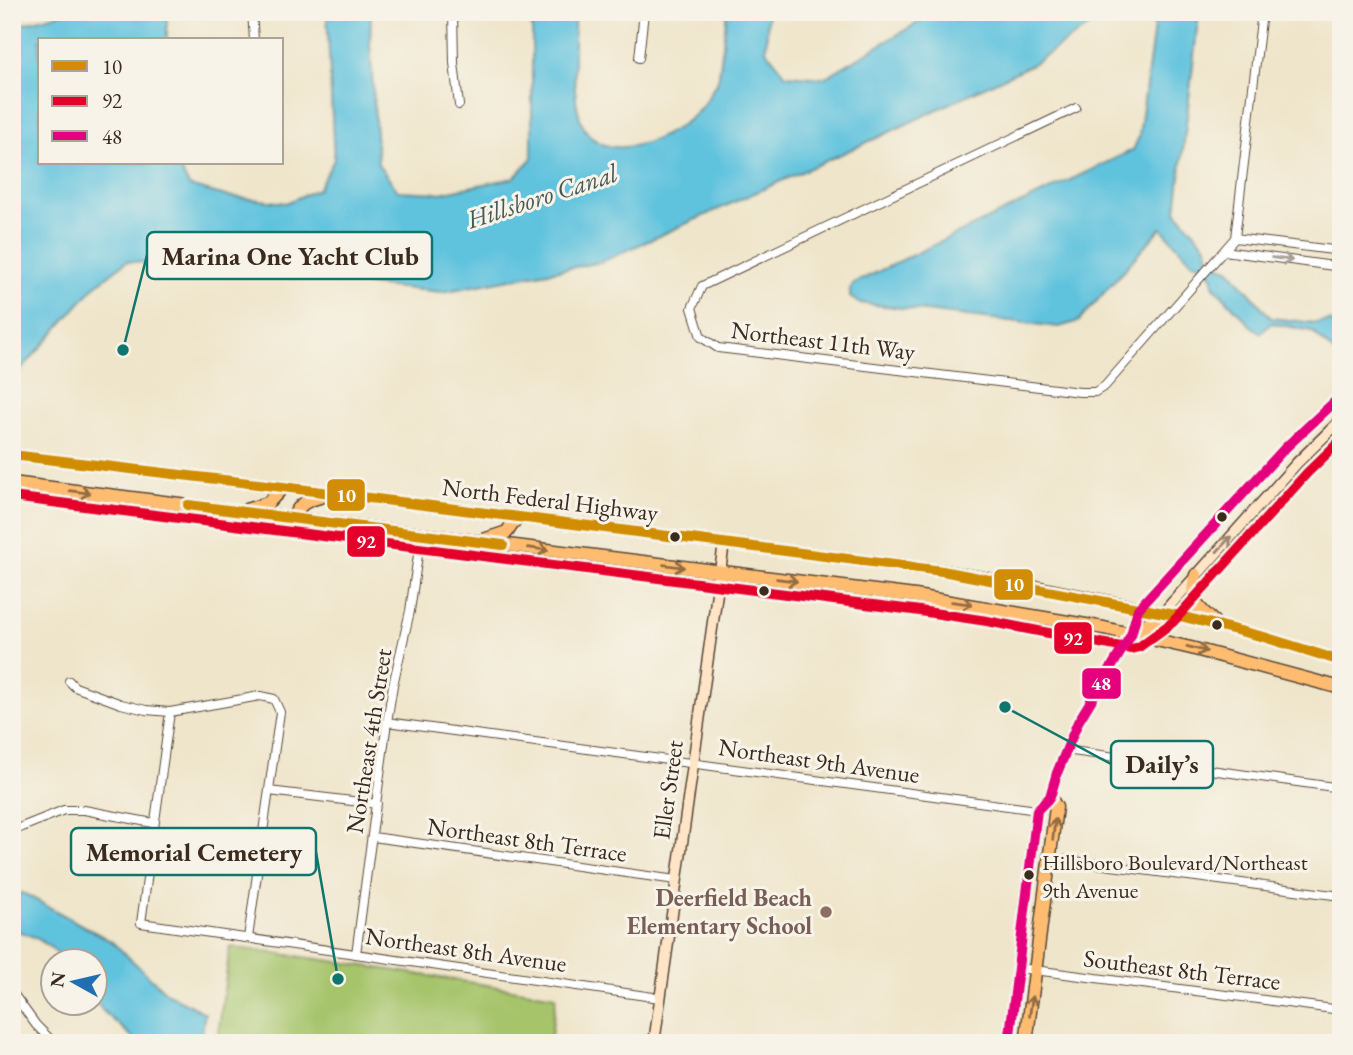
<svg xmlns="http://www.w3.org/2000/svg" width="1353" height="1055" font-family="'EB Garamond',serif">
<rect width="100%" height="100%" fill="#f7f3e8"/>
<filter id="ink" filterUnits="userSpaceOnUse"><feTurbulence type="fractalNoise" baseFrequency=".0143" numOctaves="2"/><feDisplacementMap in="SourceGraphic" scale="14" xChannelSelector="R" yChannelSelector="G"/><feConvolveMatrix kernelMatrix="1 2 1 2 8 2 1 2 1" color-interpolation-filters="sRGB"/></filter>
<filter id="wash" filterUnits="userSpaceOnUse"><feTurbulence type="fractalNoise" baseFrequency=".00686" numOctaves="4" result="noise"/><feDisplacementMap in="SourceGraphic" scale="28" xChannelSelector="R" yChannelSelector="G"/><feGaussianBlur stdDeviation="1.57" result="paint"/><feColorMatrix in="noise" values="0 0 0 0 0 0 0 0 0 0 0 0 0 0 0 0 0 1.4 0 .05"/><feComposite in="paint" operator="in"/></filter>
<g filter="url(#wash)">
<rect width="100%" height="100%" fill="#efe5ca"/>
<!-- green -->
<path fill="#a6c46b" stroke="#707744" stroke-width="2" d="M230 947 346 963 556 996 550 1043H217Z"/>
<!-- water -->
<path fill="#60c3de" stroke="#4e767e" stroke-width="2" d="M66 12H167V40H40V163H177L189 186 226 196 286 203 318 189 334 160 327 12H371L370 44 378 164 398 191 440 193 514 178 532 158V12H574C575 43 570 99 583 126 605 170 677 136 700 109 706 102 711 93 714 86H716L719 76 727 12H768L766 50 786 75 824 78 936 12H1110L1033 64 881 136 601 262 442 292 127 261 95 286 12 380V27Z
M1148 12H1199L1176 211 1207 247 1208 255 1222 267 1229 269 1271 318 1315 323 1331 321 1341 332V359L1312 331 1271 323 1261 333 1251 326 1213 285V277L1200 264 1193 263 1161 228 1079 321 1059 327 859 303 850 297V289L854 283 1133 150 1139 137 1154 27 1152 17Z
M23 893 111 941 168 994 205 1013 200 1043H139L103 1011 95 1000 94 960H63C50 944 33 934 12 930V894Z"/>
</g>
<g filter="url(#ink)">
<g fill="none" stroke-linecap="round" stroke-linejoin="round">
<defs>
<path id="street" d="M252 12 254 40
M453 12 454 63 459 105
M639 58 644 12
M1076 108 702 286 692 308 701 337 718 348 1080 392H1095L1105 386 1235 238
M1235 238 1262 12
M1235 238 1341 251
M1224 251 1341 267
M69 681 75 687 121 704 146 710 170 712 260 696 274 699 280 712 248 938
M170 712 141 923 660 998
M387 722 1037 810
M1065 750 1341 788
M269 791 377 804
M12 831 64 810H84L153 823
M373 837 676 880
M1050 858 1341 896
M356 954 387 722 393 685 410 611 421 534
M1019 968 1341 1010
M12 992 36 1025 54 1043"/>
<path id="secondary" d="M1138 609 1284 449 1341 396
M1163 613 1297 463 1341 420
M654 1043 724 543"/>
<path id="primary" d="M12 455 283 487 942 571 1045 589 1180 616 1264 637 1341 661
M12 483 915 596 1104 628 1191 648 1341 688
M246 510 268 503 283 487
M293 518C300 501 310 500 327 495
M483 540 507 532 517 517
M1196 575C1189 602 1195 604 1214 622
M1131 635 1163 613
M1009 1043 1037 810 1050 797 1057 773 1078 722 1131 635 1138 609
M1026 1043 1056 807 1050 797"/>
</defs>
<!-- street casing -->
<use href="#street" stroke="#564638" stroke-width="10"/>
<!-- secondary casing -->
<use href="#secondary" stroke="#564638" stroke-width="13"/>
<!-- primary casing -->
<use href="#primary" stroke="#564638" stroke-width="15"/>
<!-- street -->
<use href="#street" stroke="#fff" stroke-width="8"/>
<!-- secondary -->
<use href="#secondary" stroke="#ffe4c6" stroke-width="10"/>
<!-- primary -->
<use href="#primary" stroke="#febc70" stroke-width="12"/>
<defs>
<path id="bus-1" d="M12 455 283 487 942 571 1180 616 1264 637 1341 661
M188 505 503 545"/>
<path id="bus-2" d="M12 497 913 610 987 621 1131 649 1139 647 1173 622 1307 473 1341 440"/>
<path id="bus-3" d="M1009 1043 1037 810 1050 797 1057 773 1078 722 1131 635 1138 609 1284 449 1341 396"/>
</defs>
<!-- bus-1 casing -->
<use href="#bus-1" stroke="#f7f3e8" stroke-width="16"/>
<!-- bus-2 casing -->
<use href="#bus-2" stroke="#f7f3e8" stroke-width="16"/>
<!-- bus-3 casing -->
<use href="#bus-3" stroke="#f7f3e8" stroke-width="16"/>
<!-- bus-1 -->
<use href="#bus-1" stroke="#d18d06" stroke-width="10"/>
<!-- bus-2 -->
<use href="#bus-2" stroke="#e4002b" stroke-width="10"/>
<!-- bus-3 -->
<use href="#bus-3" stroke="#e5007d" stroke-width="10"/>
</g>
<!-- one-way arrows -->
<defs><path id="oneway-shaft" d="M-6 0H5M1.5-3L5.5 0L1.5 3" fill="none" stroke-width="1.6" stroke-linecap="round" stroke-linejoin="round" transform="scale(1.75)"/></defs>
<use stroke="#a79f9a" href="#oneway-shaft" transform="translate(1282 259) rotate(8)"/>
<g stroke="#936c43">
<use href="#oneway-shaft" transform="translate(80 492) rotate(7)"/>
<use href="#oneway-shaft" transform="translate(538 549) rotate(7)"/>
<use href="#oneway-shaft" transform="translate(674 566) rotate(7)"/>
<use href="#oneway-shaft" transform="translate(787 580) rotate(7)"/>
<use href="#oneway-shaft" transform="translate(962 603) rotate(8)"/>
<use href="#oneway-shaft" transform="translate(1197 649) rotate(14)"/>
<use href="#oneway-shaft" transform="translate(1054 829) rotate(-83)"/>
<use href="#oneway-shaft" transform="translate(1031 1006) rotate(-82)"/>
</g>
<use stroke="#9d8772" href="#oneway-shaft" transform="translate(1224 544) rotate(-48)"/>
</g>
<!-- markers -->
<g fill="#3b2a1e" stroke="#f7f3e8" stroke-width="2.5">
<circle cx="1222" cy="517" r="6"/>
<circle cx="675" cy="537" r="6"/>
<circle cx="764" cy="591" r="6"/>
<circle cx="1217" cy="625" r="6"/>
<circle cx="1029" cy="875" r="6"/>
</g>
<circle fill="#8d6e63" stroke="#f7f3e8" stroke-width="2.5" cx="826" cy="912" r="7"/>
<g text-anchor="middle" stroke-width="6" stroke-linejoin="round" paint-order="stroke">
<!-- bus labels -->
<g font-size="22" fill="#3b2a1e" stroke="#f7f3e8" text-anchor="start">
<text x="1042" y="870">Hillsboro Boulevard/Northeast<tspan x="1042" dy="28">9th Avenue</tspan></text>
</g>
<!-- street labels -->
<g font-size="24" fill="#3b2a1e" stroke="#f7f3e8">
<text transform="translate(823 341) rotate(7)" y="8">Northeast 11th Way</text>
<text transform="translate(550 500) rotate(7)" y="8">North Federal Highway</text>
<text transform="translate(369 741) rotate(-81)" y="8">Northeast 4th Street</text>
<text transform="translate(819 761) rotate(8)" y="8">Northeast 9th Avenue</text>
<text transform="translate(668 790) rotate(-82)" y="8">Eller Street</text>
<text transform="translate(527 840) rotate(8)" y="8">Northeast 8th Terrace</text>
<text transform="translate(466 950) rotate(8)" y="8">Northeast 8th Avenue</text>
<text transform="translate(1182 970) rotate(7)" y="8">Southeast 8th Terrace</text>
</g>
<!-- education labels -->
<g font-size="24" font-weight="bold" fill="#785e54" stroke="#f7f3e8" text-anchor="end">
<text x="812" y="906">Deerfield Beach<tspan x="812" dy="28">Elementary School</tspan></text>
</g>
<!-- water labels -->
<g font-size="26" font-style="italic" fill="#465858" stroke="#f7f3e8">
<text transform="translate(542 196) rotate(-18)" y="9">Hillsboro Canal</text>
</g>
</g>
<!-- callouts -->
<path fill="none" stroke="#0f766e" stroke-width="2.5" d="M123 350L147 255M1005 707L1111 764M338 979L316 852"/>
<g fill="#0f766e" stroke="#f7f3e8" stroke-width="2.5">
<circle cx="123" cy="350" r="7"/>
<circle cx="1005" cy="707" r="7"/>
<circle cx="338" cy="979" r="7"/>
</g>
<g fill="#f7f3e8" stroke="#0f766e" stroke-width="2.5">
<rect x="147" y="232" width="285" height="47" rx="7"/>
<rect x="1111" y="741" width="102" height="47" rx="7"/>
<rect x="71" y="828" width="245" height="47" rx="7"/>
</g>
<g font-size="26" text-anchor="middle" font-weight="bold" fill="#3b2a1e">
<text x="290" y="265">Marina One Yacht Club</text>
<text x="1162" y="773">Daily’s</text>
<text x="194" y="861">Memorial Cemetery</text>
</g>
<g stroke="#f7f3e8" stroke-width="2.5">
<rect x="326" y="478" width="40" height="34" rx="7" fill="#d18d06"/>
<rect x="346" y="525" width="40" height="33" rx="7" fill="#e4002b"/>
<rect x="993" y="568" width="41" height="33" rx="7" fill="#d18d06"/>
<rect x="1053" y="621" width="40" height="34" rx="7" fill="#e4002b"/>
<rect x="1081" y="667" width="41" height="33" rx="7" fill="#e5007d"/>
</g>
<g font-size="19" text-anchor="middle" font-weight="bold" fill="#fff">
<text x="346" y="502">10</text>
<text x="366" y="548">92</text>
<text x="1014" y="591">10</text>
<text x="1073" y="645">92</text>
<text x="1101" y="690">48</text>
</g>
<!-- margin -->
<rect width="1353" height="1055" fill="none" stroke="#f7f3e8" stroke-width="42"/>
<!-- legend -->
<rect x="38" y="38" width="245" height="126" fill="#f7f3e8" stroke="#aca397" stroke-width="2"/>
<rect x="52" y="61" width="35" height="10" fill="#d18d06" stroke="#aca397" stroke-width="2"/>
<text x="102" y="74" font-size="21" fill="#3b2a1e">10</text>
<rect x="52" y="96" width="35" height="10" fill="#e4002b" stroke="#aca397" stroke-width="2"/>
<text x="102" y="108" font-size="21" fill="#3b2a1e">92</text>
<rect x="52" y="131" width="35" height="10" fill="#e5007d" stroke="#aca397" stroke-width="2"/>
<text x="102" y="144" font-size="21" fill="#3b2a1e">48</text>
<!-- north arrow -->
<g transform="translate(74 982) rotate(278)"><circle r="33" fill="#f7f3e8" stroke="#aca397" stroke-width="2"/>
<path d="M0-5L12 26L0 18L-12 26Z" fill="#1f6fb2"/>
<text y="-10" font-size="19" font-weight="bold" text-anchor="middle" fill="#3b2a1e">N</text>
</g>
</svg>
